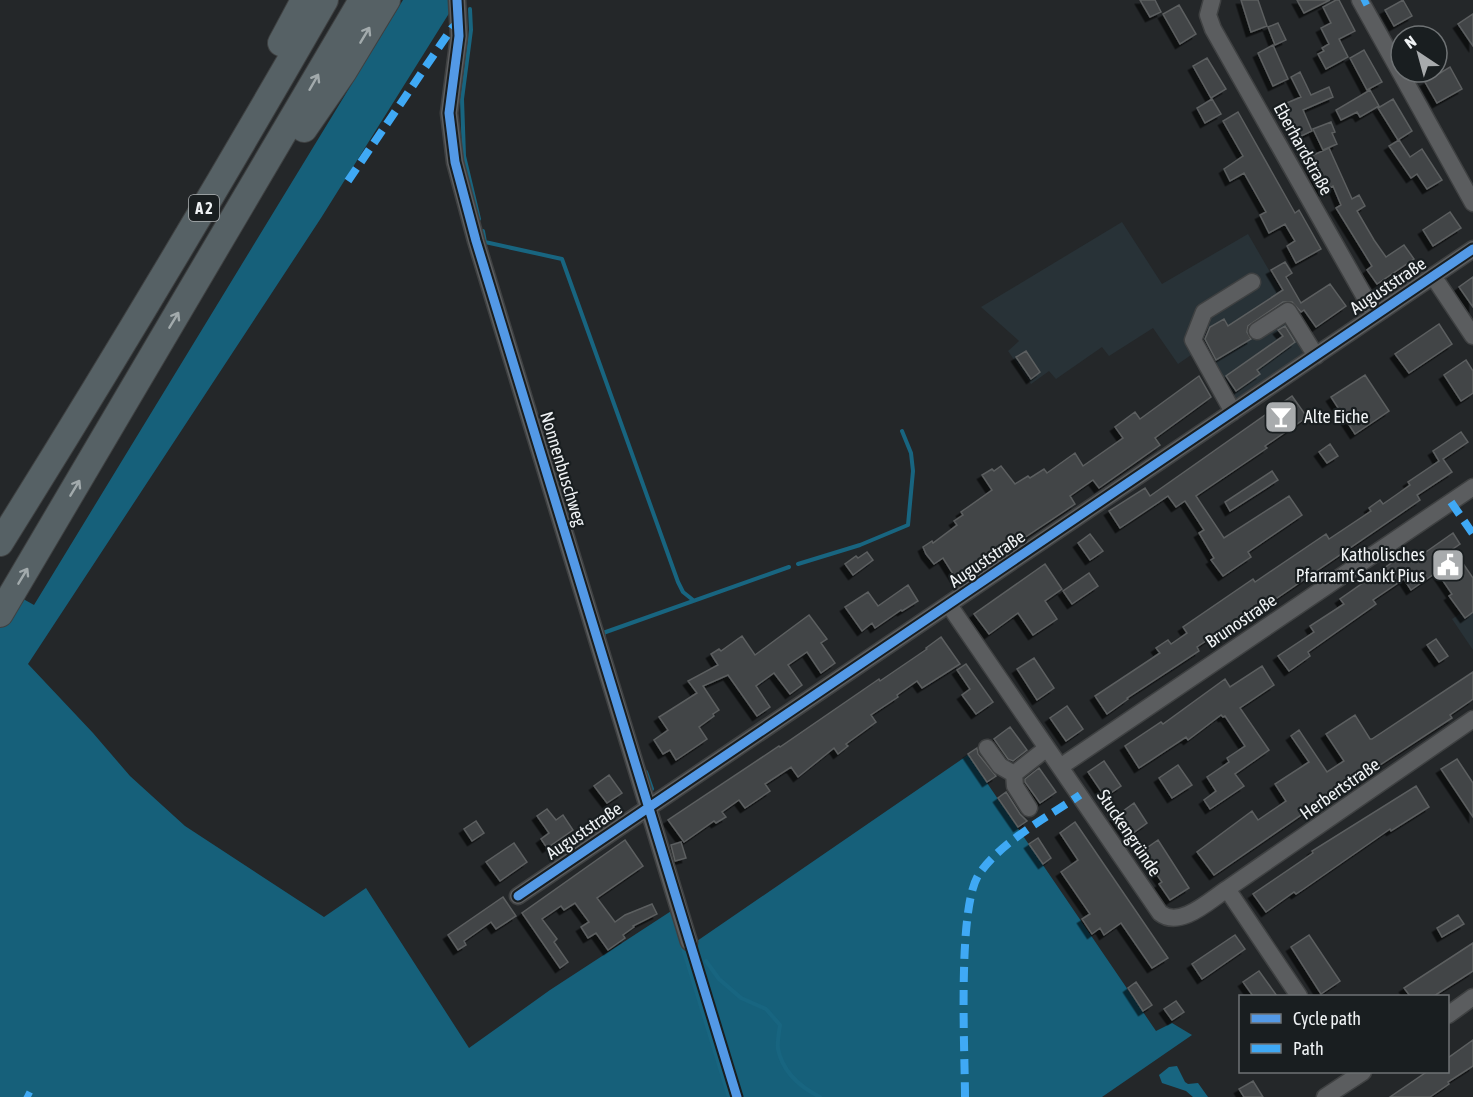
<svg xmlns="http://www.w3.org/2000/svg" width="1473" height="1097" font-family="'Asap Condensed',sans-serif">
<defs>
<filter id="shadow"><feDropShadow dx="-4.5" dy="4.5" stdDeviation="0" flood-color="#0009"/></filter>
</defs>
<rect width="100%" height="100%" fill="#242729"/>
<!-- built -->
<path fill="#283237" d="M1122 222 1162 284 1248 234 1314 348 1225 409 1191 355 1178 364 1153 328 1109 356 1102 347 1056 379 1049 371 1031 384 1008 351 1019 341 981 307Z
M1464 611 1468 616 1473 612V650L1452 619Z"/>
<!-- forest -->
<path fill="#16607a" d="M403 0H451L453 7 321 218 28 664 93 733 130 776 185 826 324 917 366 888 469 1048 550 990 685 902 697 941 968 755 1156 1031 1172 1023 1192 1035 1102 1097H0V586L34 605Z"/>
<!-- water -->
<path fill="#186580" d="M1177 1066 1185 1082 1188 1084 1198 1083 1208 1097H1193L1186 1091 1162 1083 1159 1075 1169 1067Z"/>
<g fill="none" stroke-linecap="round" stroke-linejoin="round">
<!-- stream -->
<path stroke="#186580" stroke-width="4" d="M470 9 471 30 462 99 464 156 479 219
M483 231 485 242 562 259 678 582 683 592 693 600
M798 564 860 545 908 525 913 471 911 453 902 431
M604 636 603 633 789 567
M646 772 652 789
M682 945 729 1097
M706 961 719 979 741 998 766 1009 780 1025C779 1033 777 1042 778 1049 783 1073 800 1087 820 1097"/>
</g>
<!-- building -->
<path fill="#424446" stroke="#5c5f60" stroke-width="1.5" filter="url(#shadow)" d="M1140 0H1155L1161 12 1150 17Z
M1241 0H1258L1267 26 1251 32Z
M1297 0H1330L1304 13Z
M1336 0H1339L1355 31 1339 39 1348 57 1326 69 1318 54 1324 51 1322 48 1329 44 1321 28 1331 23 1323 7Z
M1403 0 1412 16 1394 26 1385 10Z
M1179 5 1196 34 1180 44 1163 14Z
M1473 14V46L1458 24Z
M1278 23 1286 40 1275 45 1268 27Z
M1273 45 1288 79 1273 86 1258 53Z
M1364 50 1382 82 1367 90 1350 58Z
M1207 58 1226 89 1211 98 1193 66Z
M1450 67 1462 89 1437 103 1425 82Z
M1300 72 1311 95 1329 87 1333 97 1303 110 1312 131 1297 138 1282 105 1301 97 1291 77Z
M1370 90 1379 106 1360 117 1357 112 1341 120 1336 110Z
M1212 99 1221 114 1205 123 1197 108Z
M1393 99 1412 131 1398 140 1378 108Z
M1238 112 1295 213 1299 210 1321 249 1296 263 1287 246 1295 241 1285 224 1269 233 1260 215 1266 212 1244 173 1230 181 1224 169 1243 156 1223 121Z
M1331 122 1335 132 1332 133 1337 144 1323 150 1313 129Z
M1399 140 1410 157 1422 149 1442 180 1427 189 1417 174 1411 178 1389 146Z
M1329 148 1352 199 1359 195 1365 206 1357 211 1374 240 1386 257 1404 245 1414 259 1377 284 1367 270 1372 266 1336 208 1341 205 1333 186 1322 192 1307 158Z
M1450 212 1461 228 1433 246 1423 230Z
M1285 262 1292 273 1286 277 1301 303 1330 284 1346 306 1316 327 1304 310 1301 312 1292 302H1283L1248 326 1247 332 1251 339 1216 360 1205 339 1210 327 1224 319 1228 326 1283 290 1271 270Z
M1473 277V307L1459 287Z
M1439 324 1452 344 1409 373 1395 354Z
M1285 326 1295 342 1257 370 1260 374 1236 391 1226 376 1283 336 1278 330Z
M1026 351 1040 372 1031 379 1016 357Z
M1466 360 1473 371V393L1461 401 1444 375Z
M1365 375 1389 411 1355 434 1331 397Z
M1199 376 1211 397 1155 438 1160 445 1099 488 1093 480 1070 496 1075 504 958 582 943 558 934 564 926 554 923 547 932 541 933 543 957 525 954 521 963 515 961 512 992 490 982 475 992 469 994 471 1001 466 1015 484 1028 476 1030 478 1044 469 1047 473 1075 453 1083 466 1123 438 1115 427 1135 412 1140 419Z
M1292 396 1307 417 1265 446 1267 448 1196 496 1224 538 1289 496 1302 515 1248 552 1251 557 1223 576 1211 560 1214 558 1199 533 1204 530 1185 501 1176 507 1168 496 1120 528 1109 511 1145 488 1150 496Z
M1461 432 1468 442 1443 459 1452 472 1417 495 1420 500 1248 618 1246 614 1197 647 1199 651 1127 698 1128 699 1107 714 1095 696 1160 653 1156 648 1168 640 1171 644 1187 633 1183 627 1253 579 1255 582 1326 534 1329 539 1371 511 1369 508 1380 500 1383 504 1396 495 1410 485 1408 482 1439 461 1433 451Z
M1330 444 1338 456 1327 463 1319 452Z
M1272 471 1278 480 1230 511 1225 502Z
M1453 533 1460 544 1453 549 1473 578V612L1465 618 1449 596 1452 594 1437 572 1411 590 1404 579 1373 600 1376 604 1308 652 1310 656 1289 671 1278 656 1314 632 1310 626 1344 604 1340 599 1400 557 1403 560 1409 556 1413 561Z
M1090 534 1103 551 1090 560 1078 543Z
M867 552 873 560 853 575 845 564 856 556 858 558Z
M1045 564 1062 589 1045 601 1057 619 1033 635 1018 613 989 634 974 614Z
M1089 573 1098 586 1072 604 1063 591Z
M908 585 918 601 902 611 901 610 875 628 872 623 862 631 845 607 868 592 878 606Z
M809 615 827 639 821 643 835 663 821 673 807 652 788 665 802 685 790 694 774 673 756 686 770 707 757 716 728 675 703 686 719 710 713 714 714 716 699 727 707 739 676 760 670 750 663 754 654 740 668 730 659 717 697 693 688 681 718 665 711 654 719 649 721 651 742 636 755 655Z
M941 637 960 664 922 688 917 681 897 695 898 697 871 715 876 722 846 744 848 746 838 754 834 748 798 777 791 767 765 784 770 791 745 808 739 800 722 812 726 817 716 823 714 821 684 842 668 820 779 746 780 747 879 679 880 681 927 649 926 648Z
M1436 639 1448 656 1439 662 1427 645Z
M1034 658 1054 688 1037 700 1017 669Z
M966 664 993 702 976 714 962 695 970 689 957 670Z
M1262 666 1274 685 1240 708 1269 750 1235 774 1244 786 1210 809 1204 800 1216 791 1207 777 1229 762 1227 758 1245 746 1225 716 1223 717 1221 715 1188 740 1186 737 1139 768 1125 746 1161 722 1163 724 1225 679 1230 687Z
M1473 672V699L1450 715 1452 718 1357 780 1355 778 1214 875 1197 852 1252 811 1258 820 1286 801 1275 784 1309 762 1291 736 1299 730 1327 772 1344 761 1326 734 1355 715 1370 739H1372Z
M1067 706 1083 729 1066 741 1050 718Z
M1010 727 1027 750 1013 761 1008 759 994 739Z
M977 748 978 754 996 776 987 782 968 754Z
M1457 759 1473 783V817L1441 769Z
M1104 761 1121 786 1105 797 1088 772Z
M1178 765 1192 785 1172 798 1159 778Z
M1039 768 1056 792 1040 803 1025 782V779Z
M609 775 622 793 607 803 594 786Z
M1416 786 1429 807 1391 831 1390 829 1305 888 1296 894 1294 892 1266 912 1253 894 1313 853 1312 851Z
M1006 792 1020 814 1027 821 1018 827 998 798Z
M1134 803 1147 823 1129 836 1115 817Z
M547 809 556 820 563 815 573 830 547 848 541 839 549 833 537 816Z
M476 821 484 833 472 841 464 829Z
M1075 822 1168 958 1152 968 1121 923 1104 935 1100 928 1092 934 1082 919 1090 914 1061 872 1078 860 1060 833Z
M1038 838 1051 858 1043 864 1029 844Z
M625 840 643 866 597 898 615 922 625 915 652 904 657 914 633 926 634 927 623 935 625 938 608 950 596 933 588 938 581 927 589 922 575 903 564 910 561 906 542 919 557 939 554 942 568 962 560 968 522 913Z
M1158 840 1189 888 1170 900 1159 884 1162 882 1141 852Z
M681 842 686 858 675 861 671 845Z
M514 843 527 862 500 881 486 862Z
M503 897 516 916 496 929 491 922 464 941 466 945 458 950 448 935Z
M1458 915 1464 924 1442 937 1437 928Z
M1235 935 1245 949 1202 979 1192 964Z
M1309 935 1340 981 1321 994 1291 947Z
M1473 943V971L1434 996H1410L1404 988Z
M1259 971 1277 996H1253L1243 982Z
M1136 982 1152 1005 1143 1011 1128 988Z
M1176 1001 1184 1012 1172 1020 1164 1009Z
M1473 1040V1066L1448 1082 1449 1084 1430 1097H1390L1428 1071H1448V1058Z
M1253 1081 1263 1097H1244L1239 1089Z"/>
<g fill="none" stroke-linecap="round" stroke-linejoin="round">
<defs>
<path id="minor" d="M457 0 459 36 449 113 455 162 476 241 689 942
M1212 0 1208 15 1213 29 1375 315
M1360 0 1473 203
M1433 276 1473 336
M1257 331 1288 311 1316 356
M1233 412 1193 340 1204 312 1252 282
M949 605 1160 913C1180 929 1210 900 1227 889L1299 996
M987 748 1000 766 1014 774
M1060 767 1473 487
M1029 808 1015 786 1014 774 1047 748
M1227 889 1473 719
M518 896 1473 249
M1448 1015 1473 997
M1325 1097 1363 1072"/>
<path id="highway" d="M281 43 304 0
M304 129 344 71 387 0
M0 543C112 364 220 183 325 0
M0 614 362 0"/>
</defs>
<!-- minor casing -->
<use href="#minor" stroke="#3f4142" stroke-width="19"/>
<!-- highway casing -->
<use href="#highway" stroke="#3f4142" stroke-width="28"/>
<!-- minor -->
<use href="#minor" stroke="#5b5d5f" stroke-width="16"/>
<!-- highway -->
<use href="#highway" stroke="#566165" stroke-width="26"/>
<!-- quiet -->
<path stroke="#3fa9f5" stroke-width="8" stroke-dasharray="15 8" stroke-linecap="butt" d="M1362 3 1368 0
M348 181 452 28 458 23
M1451 502 1473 534
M25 1094 31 1097
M965 1097C965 1052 957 907 979 874 1002 841 1046 818 1080 795"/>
<defs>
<path id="cycleway" d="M457 0 459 36 449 113 455 162 476 241 737 1097
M518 896 1473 249"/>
</defs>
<!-- cycleway casing -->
<use href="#cycleway" stroke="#191e20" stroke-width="13"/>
<!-- cycleway -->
<use href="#cycleway" stroke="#5399e6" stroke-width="9"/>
</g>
<!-- one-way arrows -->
<defs><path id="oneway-shaft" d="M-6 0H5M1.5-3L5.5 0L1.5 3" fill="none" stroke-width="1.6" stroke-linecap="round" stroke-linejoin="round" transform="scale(1.5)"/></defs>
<g stroke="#a2aaac">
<use href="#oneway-shaft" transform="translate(365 35) rotate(-59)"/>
<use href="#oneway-shaft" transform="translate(314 82) rotate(-60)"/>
<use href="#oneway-shaft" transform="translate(174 320) rotate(-59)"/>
<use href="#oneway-shaft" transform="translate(75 488) rotate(-59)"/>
<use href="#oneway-shaft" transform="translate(23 576) rotate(-59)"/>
</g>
<!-- icons -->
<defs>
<symbol id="bar-square" viewBox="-11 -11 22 22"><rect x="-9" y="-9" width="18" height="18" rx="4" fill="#a8abad" stroke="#191e20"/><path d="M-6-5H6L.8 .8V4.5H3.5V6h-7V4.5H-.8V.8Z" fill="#fff"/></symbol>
<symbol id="civic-square" viewBox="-11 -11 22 22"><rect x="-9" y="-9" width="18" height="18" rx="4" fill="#a8abad" stroke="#191e20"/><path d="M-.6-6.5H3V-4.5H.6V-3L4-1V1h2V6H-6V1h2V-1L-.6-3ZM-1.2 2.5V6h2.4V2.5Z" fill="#fff"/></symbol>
</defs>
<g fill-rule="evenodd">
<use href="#bar-square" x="1262" y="398" width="38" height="38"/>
<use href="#civic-square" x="1429" y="546" width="38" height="38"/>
</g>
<g text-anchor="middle" stroke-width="4.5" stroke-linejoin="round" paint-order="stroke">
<!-- shield labels -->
<rect fill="#191e20" stroke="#afb2b4" stroke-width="1.5" x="189" y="195" width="30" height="26" rx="4.5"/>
<g font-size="16" font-weight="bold" fill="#eff2f4">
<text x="204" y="214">A 2</text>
</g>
<!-- street labels -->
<g font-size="18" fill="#eff2f4" stroke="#191e20">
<text transform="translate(1303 149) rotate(61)" y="6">Eberhardstraße</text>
<text transform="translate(1388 286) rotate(-34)" y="6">Auguststraße</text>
<text transform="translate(563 469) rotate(73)" y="6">Nonnenbuschweg</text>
<text transform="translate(987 559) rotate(-34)" y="6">Auguststraße</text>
<text transform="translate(1241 621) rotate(-34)" y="6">Brunostraße</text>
<text transform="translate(1340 789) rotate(-35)" y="6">Herbertstraße</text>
<text transform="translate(584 831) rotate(-34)" y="6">Auguststraße</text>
<text transform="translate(1129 833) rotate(56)" y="6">Stuckengründe</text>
</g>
<!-- poi labels -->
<g font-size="18" fill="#eff2f4" stroke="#191e20" text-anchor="start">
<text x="1304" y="423">Alte Eiche</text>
<text x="1425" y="561" text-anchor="end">Katholisches<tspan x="1425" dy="21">Pfarramt Sankt Pius</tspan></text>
</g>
</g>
<!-- legend -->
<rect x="1239" y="995" width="210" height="78" fill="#191e20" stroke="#6f7375" stroke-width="1.5"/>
<rect x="1251" y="1014" width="30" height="9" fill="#5399e6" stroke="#6f7375" stroke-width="1.5"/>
<text x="1293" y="1025" font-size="18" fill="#eff2f4">Cycle path</text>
<rect x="1251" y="1044" width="30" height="9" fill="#3fa9f5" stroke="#6f7375" stroke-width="1.5"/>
<text x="1293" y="1055" font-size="18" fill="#eff2f4">Path</text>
<!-- north arrow -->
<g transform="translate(1419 54) rotate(324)"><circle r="28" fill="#191e20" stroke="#6f7375" stroke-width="1.5"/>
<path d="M0-4.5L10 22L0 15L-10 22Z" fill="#a8abad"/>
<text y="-9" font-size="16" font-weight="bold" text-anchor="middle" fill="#eff2f4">N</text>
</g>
</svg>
